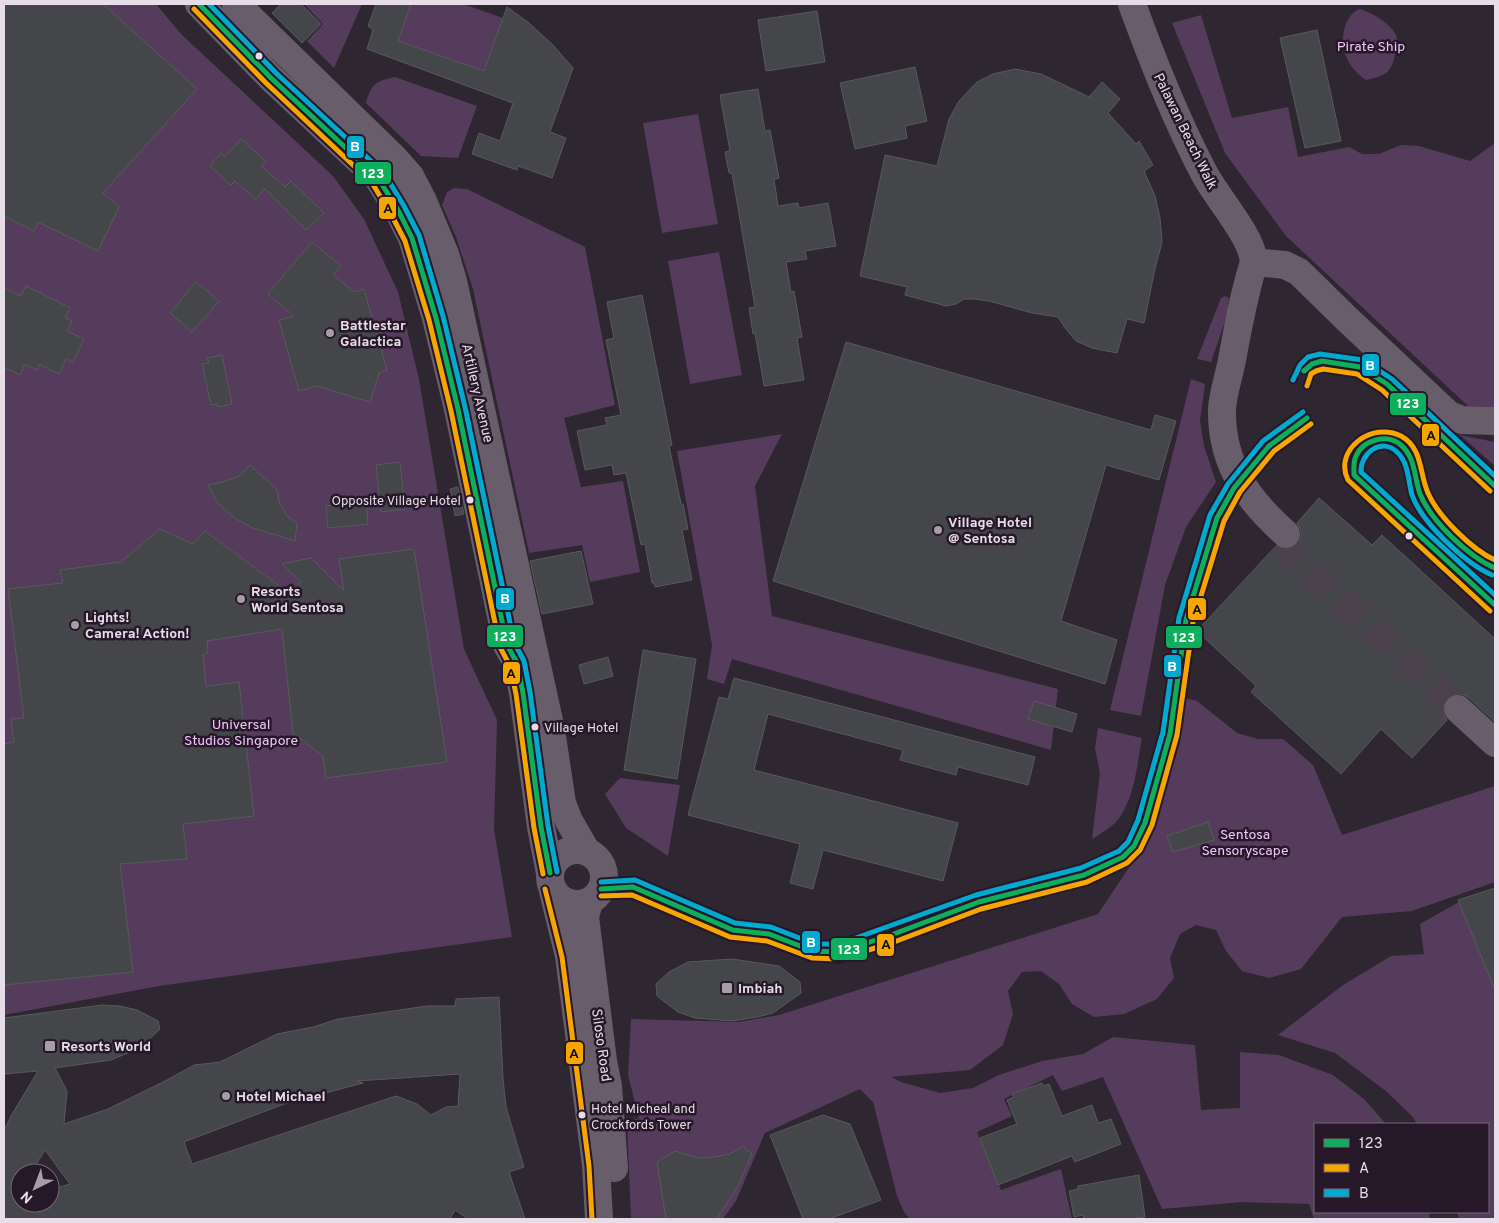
<svg xmlns="http://www.w3.org/2000/svg" width="1499" height="1223" font-family="Overpass,sans-serif">
<rect width="100%" height="100%" fill="#2e2630"/>
<!-- green -->
<path fill="#563c5c" d="M4 4H156L181 34 333 176 364 219 398 292 419 379 464 649 497 720 494 830 512 937 159 986 4 1015Z
M304 4H362L334 68 307 41 323 24Z
M411 4H463L503 18 484 71 398 41Z
M1360 9C1373 13 1398 27 1398 43 1397 47 1396 51 1395 55 1391 74 1384 76 1366 80 1356 74 1347 62 1344 51 1341 36 1345 14 1360 9Z
M1201 15 1232 118 1288 107 1298 157 1349 147 1362 154H1379L1401 145 1419 146 1470 161 1495 143V407L1468 406 1286 236 1225 153 1172 23Z
M395 77 477 106 458 158 421 156 366 103C371 84 376 81 395 77Z
M698 114 718 224 662 233 643 123Z
M454 188 467 189 585 247 615 405 564 418 581 487 623 481 640 572 590 582 582 545 529 553 473 289 456 237 442 205 447 192Z
M719 252 742 375 690 384 668 261Z
M1225 296 1229 298 1228 313 1211 362 1197 359 1221 298Z
M1191 379 1205 384 1200 421 1204 446 1216 482 1186 527 1165 585 1141 716 1110 710Z
M782 434 755 486 772 616 1058 689 1051 750 732 659 724 684 707 679 712 645 677 451Z
M1460 435 1495 442V466Z
M1185 698 1197 701 1237 733 1258 739H1283L1313 765 1342 835 1495 786V882L1412 911 1342 917 1301 969 1269 978 1242 971 1226 951 1216 930 1196 925 1180 934 1170 958 1174 978 1157 999 1124 1014 1094 1017 1072 1004 1059 984 1041 971 1022 972 1008 991 1013 1014 1003 1045 970 1070 891 1077 901 1082 940 1093 973 1088 999 1075 1042 1061 1083 1054 1113 1037 1195 1045 1201 1110 1240 1108V1052L1279 1055 1333 1075 1364 1099 1386 1124H1315V1212H1429L1430 1219H1314L1309 1204 1242 1202 1162 1209 1103 1077 1062 1091 1053 1075 1004 1099 1012 1116 977 1132 1001 1190 1061 1169 1072 1219H910L904 1212 897 1196 873 1102 860 1089 765 1133 736 1201 723 1219H631L627 1122 639 1118 628 1075 631 1019 739 1022 779 1015 1098 914 1150 836 1179 746 1184 716Z
M1098 728 1142 738C1137 764 1135 795 1120 817 1114 826 1102 833 1092 839L1100 773 1095 748Z
M620 778 680 785 668 856 626 828 605 794Z
M1459 902 1495 989V1219H1459L1457 1212H1488V1124H1417L1412 1116 1386 1091 1335 1053 1278 1035 1343 985 1391 956 1424 954 1420 924Z"/>
<!-- building -->
<path fill="#454649" stroke="#585a5c" fill-rule="evenodd" d="M4 4H103L197 89 103 193 119 207 98 251 38 222 34 231 4 216Z
M281 4H301L321 24 302 43 272 13Z
M376 4H411L398 41 484 71 507 7 529 23 553 45 573 68 550 132 566 138 552 178 518 166 517 170 472 154 479 133 500 141 513 103 367 49 373 30 368 26Z
M817 11 825 62 766 71 758 20Z
M1317 30 1341 141 1305 148 1280 38Z
M915 67 927 121 905 126 907 138 855 149 840 83Z
M1015 69 1041 74 1089 97 1102 82 1120 99 1108 113 1136 144 1139 141 1153 165 1144 171 1155 196 1160 218 1162 242 1154 273 1144 323 1127 319 1117 353 1092 348 1076 341 1065 328 1058 317 1032 313 989 301 973 299H964L956 304 946 306 905 295 907 287 860 276 885 155 937 166 949 119 959 101 977 82 993 74Z
M758 89 765 131 770 130 779 178 774 179 778 206 798 203 799 208 828 203 836 246 805 251 807 259 786 262 791 292 794 291 802 337 797 338 804 380 764 386 755 333 753 334 749 308 755 307 732 173H729L725 152 730 151 720 95Z
M241 139 266 161 261 166 285 187 291 181 324 213 306 230 265 189 256 199 235 181 231 185 210 166 221 153 225 157Z
M312 242 341 266 333 275 354 292 364 289 387 370 379 373 370 402 317 386 299 391 279 320 294 316 268 294Z
M196 282 219 301 192 332 170 313Z
M26 286 70 308 65 318 72 321 67 331 84 339 73 362 66 359 59 374 39 364 37 370 25 364 20 375 4 367V288L21 296Z
M642 295 672 445 669 446 681 504H683L688 529 682 530 692 580 655 587 654 583H652L645 544 641 545 626 473 614 475 612 465 585 470 577 431 607 425 605 418 621 415 606 340 614 338 607 302Z
M846 342 1151 430 1155 415 1176 421 1159 480 1106 465 1061 621 1117 640 1105 684 773 581Z
M222 355 232 404 218 407 217 404 211 405 202 364 209 363 207 358Z
M400 462 405 509 381 512 376 465Z
M250 465 277 490 279 502 287 516 297 523 295 541 253 528 234 518 217 502 208 485 223 482 239 476Z
M458 487 464 514 455 516 450 489Z
M1319 498 1372 545 1382 535 1495 639V722L1468 697 1461 694H1453L1446 699 1443 705V713L1447 720 1412 758 1381 729 1341 774 1251 692 1256 686 1197 631 1276 546 1282 549H1290L1298 544 1301 537V530L1297 523Z
M366 501 368 524 328 528 326 506Z
M160 529 193 544 205 531 290 594 301 582 282 564 311 558 344 591 339 559 414 549 447 762 326 778 323 756 293 733 282 629 207 641 208 652 203 655 206 686 239 682 254 816 183 824 187 859 120 864 133 972 4 985V744L14 742 11 719 24 718 8 589 63 583 60 570 121 562Z
M581 551 593 604 542 614 530 561Z
M643 650 696 659 677 779 624 770Z
M608 657 613 676 584 684 579 665Z
M734 678 1035 757 1028 785 958 767 956 775 900 760 903 750 768 714 754 770 958 823 943 881 823 850 813 889 790 883 800 844 688 815 719 697 728 699Z
M1034 701 1077 714 1072 732 1028 719Z
M1208 822 1214 840 1173 852 1167 836Z
M1495 888V990L1458 900Z
M732 959 779 966 800 982 801 993 773 1013 757 1017 732 1021 695 1018 678 1012 657 996 656 984 669 972 688 962Z
M499 997 503 1079 506 1107 524 1167 509 1172 525 1219H468L455 1210 450 1219H4V1131L11 1116 38 1071 4 1074V1018L102 1005 120 1006 137 1010 158 1021 160 1029 140 1048 111 1060 55 1068 67 1091 64 1124 108 1109 167 1080 194 1065 220 1062 277 1034 313 1027 338 1019 427 1006H455L456 999ZM460 1074 458 1106 446 1107 431 1115 417 1104 396 1096 192 1164 184 1142 284 1104 363 1083 357 1081ZM45 1150 70 1184 50 1190V1203H20V1198L15 1199 20 1191V1173H31Z
M1042 1083 1043 1086 1049 1084 1062 1116 1092 1105 1098 1123 1111 1119 1121 1144 1075 1162 1072 1156 998 1185 980 1138 1017 1124 1007 1100 1014 1097 1012 1094Z
M823 1115 850 1124 881 1200 829 1219H803L770 1135Z
M743 1146 752 1154 738 1186 717 1219H666L657 1162 675 1151 698 1158 715 1157 730 1154Z
M1139 1175 1145 1217 1131 1219H1084L1083 1215 1074 1217 1069 1191 1078 1189V1186Z"/>
<g fill="none" stroke-linecap="round" stroke-linejoin="round">
<!-- minor-tunnel -->
<path stroke="#4a414c" stroke-width="28" stroke-dasharray="28 14" stroke-linecap="butt" d="M1279 542 1458 709"/>
<!-- minor -->
<path stroke="#685d6a" stroke-width="28" d="M199 4 271 78 378 178 398 210 412 238 436 318 458 409 507 645 517 663 523 693 541 827 550 873
M236 4 394 158 410 176 423 201 445 254 453 281 551 730 562 803 569 821 587 852
M1132 4C1153 62 1175 118 1204 173 1217 198 1252 236 1254 262 1244 294 1238 327 1232 360 1229 376 1223 393 1222 409 1221 464 1247 499 1286 534
M1254 262 1285 265 1299 272 1347 319 1449 415 1462 420 1495 421
M1458 709 1495 743
M550 877a27 27 0 1 1 54 0a27 27 0 1 1-54 0Z
M552 887 569 956 596 1165 599 1219
M589 902 585 917 603 1061 608 1086 614 1168"/>
<defs>
<path id="bus-1" d="M199 4 271 78 378 178 398 210 412 238 436 318 458 409 507 645 517 663 523 693 541 827 550 873
M1304 371 1312 364 1322 361 1360 367 1387 384 1495 486
M1495 568C1469 557 1431 521 1420 494 1414 478 1416 458 1401 445 1387 433 1363 440 1356 456 1353 462 1354 469 1354 475L1495 605
M601 889 633 887 733 930 769 934 813 951 840 952 891 935 979 902 1084 875 1123 857 1134 846 1145 823 1170 734 1186 620 1217 518 1234 488 1269 446 1307 418"/>
<path id="bus-2" d="M194 9 266 83 372 183 391 214 405 241 429 320 451 411 500 647 510 666 516 694 534 828 543 874
M1307 386 1311 374 1316 371 1323 369 1357 374 1382 390 1490 491
M1490 611 1348 480C1333 450 1372 421 1401 436 1423 448 1419 473 1428 493 1438 516 1472 550 1495 560
M545 889 562 957 589 1166 592 1219
M601 896 632 895 730 937 767 941 812 958 840 959 894 942 981 909 1087 882 1127 863 1140 850 1152 825 1177 735 1193 622 1224 521 1240 492 1274 451 1311 424"/>
<path id="bus-3" d="M209 4 276 73 384 173 404 206 419 235 443 316 465 407 514 642 524 661 530 692 548 826 557 872
M1293 380 1300 365 1308 357 1320 354 1363 360 1392 379 1495 476
M1492 575C1465 563 1422 523 1412 495 1408 481 1409 463 1397 452 1382 437 1360 453 1361 472L1495 595
M601 882 635 880 735 923 771 927 815 944H839L976 895 1081 868 1119 851 1128 842 1138 820 1163 732 1179 618 1210 515 1228 484 1263 441 1303 412"/>
</defs>
<!-- bus-1 casing -->
<use href="#bus-1" stroke="#261829" stroke-width="9"/>
<!-- bus-2 casing -->
<use href="#bus-2" stroke="#261829" stroke-width="9"/>
<!-- bus-3 casing -->
<use href="#bus-3" stroke="#261829" stroke-width="9"/>
<!-- bus-1 -->
<use href="#bus-1" stroke="#0daf5c" stroke-width="5"/>
<!-- bus-2 -->
<use href="#bus-2" stroke="#f7a600" stroke-width="5"/>
<!-- bus-3 -->
<use href="#bus-3" stroke="#00a9ce" stroke-width="5"/>
</g>
<!-- markers -->
<g fill="#e7dde9" stroke="#261829" stroke-width="2">
<circle cx="259" cy="56" r="4.5"/>
<circle cx="470" cy="500" r="4.5"/>
<circle cx="1409" cy="536" r="4.5"/>
<circle cx="535" cy="727" r="4.5"/>
<circle cx="582" cy="1115" r="4.5"/>
</g>
<g fill="#a69da8" stroke="#261829" stroke-width="2">
<circle cx="330" cy="333" r="5"/>
<circle cx="938" cy="530" r="5"/>
<circle cx="241" cy="599" r="5"/>
<circle cx="75" cy="625" r="5"/>
<rect x="721" y="982" width="12" height="12" rx="2.5"/>
<rect x="44" y="1040" width="12" height="12" rx="2.5"/>
<circle cx="226" cy="1096" r="5"/>
</g>
<g text-anchor="middle" stroke-width="5" stroke-linejoin="round" paint-order="stroke">
<!-- bus labels -->
<g font-size="13" fill="#e7dde9" stroke="#261829" text-anchor="start">
<text x="461" y="505" text-anchor="end">Opposite Village Hotel</text>
<text x="544" y="732">Village Hotel</text>
<text x="591" y="1113">Hotel Micheal and<tspan x="591" dy="16">Crockfords Tower</tspan></text>
</g>
<!-- park labels -->
<g font-size="14" fill="#f0c6fa" stroke="#261829">
<text x="1371" y="51">Pirate Ship</text>
<text x="241" y="729">Universal<tspan x="241" dy="16">Studios Singapore</tspan></text>
<text x="1245" y="839">Sentosa<tspan x="1245" dy="16">Sensoryscape</tspan></text>
</g>
<!-- street labels -->
<g font-size="14" fill="#e7dde9" stroke="#261829">
<text transform="translate(1186 131) rotate(64)" y="5">Palawan Beach Walk</text>
<text transform="translate(478 393) rotate(77)" y="5">Artillery Avenue</text>
<text transform="translate(602 1045) rotate(82)" y="5">Siloso Road</text>
</g>
<!-- poi labels -->
<g font-size="14" font-weight="bold" fill="#e7dde9" stroke="#261829" text-anchor="start">
<text x="340" y="330">Battlestar<tspan x="340" dy="16">Galactica</tspan></text>
<text x="948" y="527">Village Hotel<tspan x="948" dy="16">@ Sentosa</tspan></text>
<text x="251" y="596">Resorts<tspan x="251" dy="16">World Sentosa</tspan></text>
<text x="85" y="622">Lights!<tspan x="85" dy="16">Camera! Action!</tspan></text>
<text x="738" y="993">Imbiah</text>
<text x="61" y="1051">Resorts World</text>
<text x="236" y="1101">Hotel Michael</text>
</g>
</g>
<g stroke="#261829" stroke-width="2">
<rect x="346" y="135" width="19" height="24" rx="5" fill="#00a9ce"/>
<rect x="354" y="161" width="38" height="24" rx="5" fill="#0daf5c"/>
<rect x="378" y="196" width="19" height="24" rx="5" fill="#f7a600"/>
<rect x="1361" y="353" width="19" height="24" rx="5" fill="#00a9ce"/>
<rect x="1389" y="392" width="38" height="24" rx="5" fill="#0daf5c"/>
<rect x="1421" y="423" width="19" height="24" rx="5" fill="#f7a600"/>
<rect x="495" y="587" width="20" height="24" rx="5" fill="#00a9ce"/>
<rect x="1187" y="597" width="20" height="24" rx="5" fill="#f7a600"/>
<rect x="486" y="624" width="38" height="24" rx="5" fill="#0daf5c"/>
<rect x="1165" y="625" width="38" height="24" rx="5" fill="#0daf5c"/>
<rect x="1163" y="654" width="19" height="24" rx="5" fill="#00a9ce"/>
<rect x="502" y="661" width="19" height="24" rx="5" fill="#f7a600"/>
<rect x="801" y="930" width="20" height="24" rx="5" fill="#00a9ce"/>
<rect x="876" y="933" width="19" height="24" rx="5" fill="#f7a600"/>
<rect x="830" y="937" width="38" height="24" rx="5" fill="#0daf5c"/>
<rect x="565" y="1041" width="19" height="24" rx="5" fill="#f7a600"/>
</g>
<g font-size="14" text-anchor="middle" font-weight="bold" fill="#fff">
<text x="355" y="151">B</text>
<text x="373" y="178">123</text>
<text x="1370" y="370">B</text>
<text x="1408" y="408">123</text>
<text x="505" y="603">B</text>
<text x="505" y="641">123</text>
<text x="1184" y="642">123</text>
<text x="1172" y="671">B</text>
<text x="811" y="947">B</text>
<text x="849" y="954">123</text>
</g>
<g font-size="14" text-anchor="middle" font-weight="bold" fill="#111">
<text x="388" y="213">A</text>
<text x="1431" y="440">A</text>
<text x="1197" y="614">A</text>
<text x="511" y="678">A</text>
<text x="886" y="949">A</text>
<text x="574" y="1058">A</text>
</g>
<!-- border -->
<rect width="1499" height="1223" fill="none" stroke="#e7dde9" stroke-width="10"/>
<!-- legend -->
<rect x="1314" y="1123" width="175" height="90" fill="#261829" stroke="#736776"/>
<rect x="1324" y="1139" width="25" height="8" fill="#0daf5c" stroke="#736776"/>
<text x="1359" y="1148" font-size="15" fill="#e7dde9">123</text>
<rect x="1324" y="1164" width="25" height="8" fill="#f7a600" stroke="#736776"/>
<text x="1359" y="1173" font-size="15" fill="#e7dde9">A</text>
<rect x="1324" y="1189" width="25" height="8" fill="#00a9ce" stroke="#736776"/>
<text x="1359" y="1198" font-size="15" fill="#e7dde9">B</text>
<!-- north arrow -->
<g transform="translate(35 1188) rotate(222)"><circle r="24" fill="#261829" stroke="#736776"/>
<path d="M0-4L9 19L0 12L-9 19Z" fill="#a69da8"/>
<text y="-8" font-size="14" font-weight="bold" text-anchor="middle" fill="#e7dde9">N</text>
</g>
</svg>
